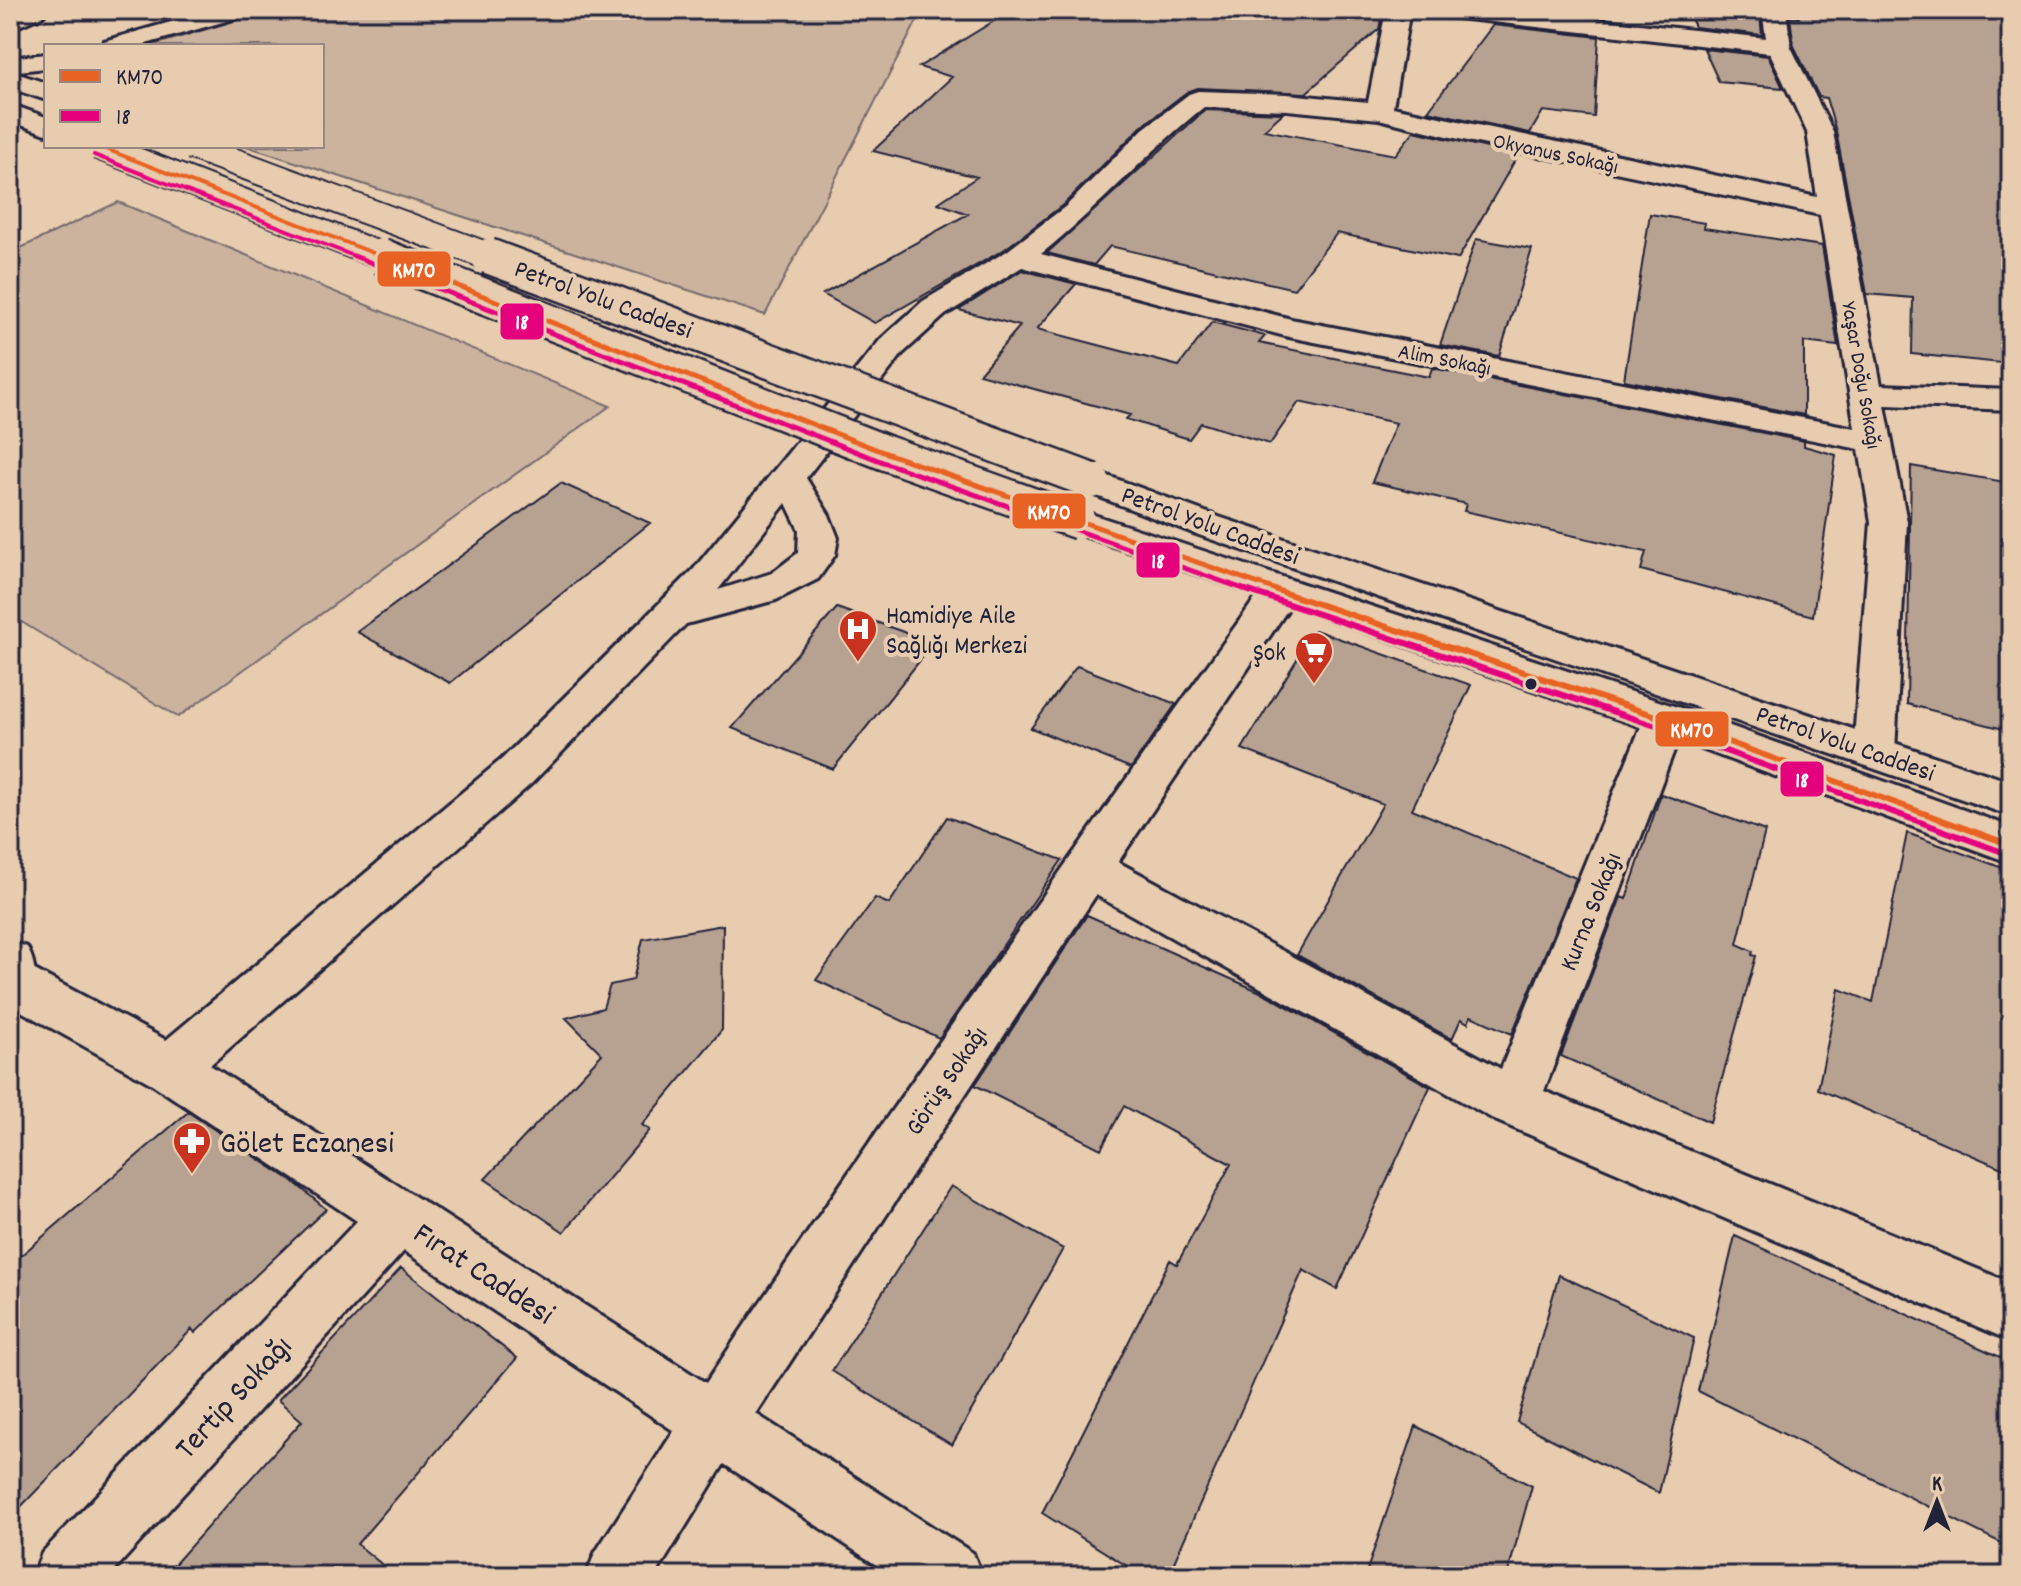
<svg xmlns="http://www.w3.org/2000/svg" width="2021" height="1586" font-family="Dekko,sans-serif">
<rect width="100%" height="100%" fill="#e8ccaf"/>
<filter id="ink" filterUnits="userSpaceOnUse"><feTurbulence type="fractalNoise" baseFrequency=".0125" numOctaves="2"/><feDisplacementMap in="SourceGraphic" scale="16" xChannelSelector="R" yChannelSelector="G"/><feConvolveMatrix kernelMatrix="1 2 1 2 8 2 1 2 1" color-interpolation-filters="sRGB"/></filter>
<g filter="url(#ink)">
<!-- green -->
<path fill="#cbb39e" stroke="#766a6c" stroke-width="2" d="M270 10H927L920 15 765 315 246 146H322V46H151Z
M118 202 610 406 178 717 10 615V253Z"/>
<!-- building -->
<path fill="#b7a292" stroke="#22223b" stroke-width="2" d="M1012 10H1383L1379 29 1306 93 1198 88 1187 92 1141 127 1064 204 1005 249 875 323 823 294 968 214 938 203 977 177 873 151 952 77 919 67Z
M1795 10H1859L2011 20V364L1912 354 1913 298 1867 294 1836 131 1826 98 1819 97 1794 46 1790 18H1799Z
M1688 12 1760 16 1762 35 1695 27Z
M1493 25 1599 37 1594 117 1543 111 1530 133 1428 111Z
M1704 49 1768 56 1783 88 1719 82Z
M1205 110 1283 113 1264 130 1395 155 1414 131 1518 155 1458 259 1337 233 1294 289 1110 246 1094 265 1047 253Z
M1650 214 1705 223 1704 228 1822 246 1838 346 1804 342V415L1624 380Z
M1476 239 1532 249 1499 356 1440 345Z
M1022 270 1076 284 1037 329 1179 366 1212 322 1265 336 1259 343 1429 377 1432 368 1804 441V446L1836 455 1813 616 1641 570 1646 552 1464 511 1466 504 1372 482 1396 423 1299 402 1270 444 1201 423 1189 439 1126 419 1130 415 979 374 1020 326 959 310Z
M1911 466 2011 483V731L1907 704Z
M561 483 650 523 450 683 357 632Z
M837 608 934 643 833 769 732 728Z
M1315 630 1471 685 1412 809 1576 878 1512 1034 1471 1016 1468 1023 1461 1019 1452 1039 1297 955 1383 804 1242 749Z
M1077 666 1176 704 1131 768 1031 728Z
M1661 794 1765 831 1737 944 1753 951 1752 955 1756 956 1710 1122 1561 1056 1621 897 1626 899Z
M947 817 1062 860 939 1038 816 980 875 898 889 904Z
M1907 833 2011 871V922L2006 961 2011 963V1172L1818 1089 1839 989 1873 1002Z
M1087 915 1265 994 1430 1087 1337 1289 1303 1270 1168 1576H1143L1042 1513 1170 1260 1177 1264 1231 1164 1124 1106 1101 1149 975 1085Z
M723 925 722 1030 642 1125 650 1130 564 1232 485 1179 602 1054 566 1018 603 1008 610 985 633 980 643 939Z
M188 1112 295 1183 326 1209 195 1333 192 1329 10 1518V1265Z
M951 1186 1063 1249 952 1445 832 1371Z
M1735 1236 2011 1362V1548L1698 1391Z
M401 1268 517 1358 357 1544 396 1576H164L302 1421 278 1400Z
M1559 1275 1694 1338 1659 1493 1517 1422Z
M1416 1426 1532 1486 1507 1576H1365Z"/>
<g fill="none" stroke-linecap="round" stroke-linejoin="round">
<defs>
<path id="minor" d="M18 10H48L44 15 10 30V14Z
M1386 10H1410L1393 107 1817 197 1807 132 1770 53 1449 17 1441 15 1437 10H1512L1766 38 1762 10H1786L1791 47 1833 132 1881 385 2011 390V410L1885 405 1907 522 1895 752 1889 763 1874 768 1859 763 1853 752 1871 522 1859 449 1289 337 1022 267 945 315 903 353 806 478 829 515 838 538 835 555 818 579 776 600 686 624 532 783 210 1065 706 1383C887 1111 1078 847 1267 582L1281 578 1295 582 1300 591 1118 862 1501 1069 1644 719 1650 708 1665 704 1680 708 1686 719 1544 1091 2011 1283V1341L1495 1120 1096 895 756 1414 973 1553 982 1576H893L724 1464 655 1576H586L595 1553 674 1431 404 1251 109 1576H33L42 1553 357 1221 152 1084 10 1005V962L29 967 166 1040 502 759 693 570 881 339 923 301 1007 251 1066 206 1143 129 1189 94 1198 91 1287 94 1368 102ZM1204 107 1287 110 1379 119 1463 140 1820 215 1855 428 1291 319 1041 254C1099 208 1146 153 1204 107ZM786 503 799 530 798 553 772 573 718 590Z"/>
<path id="tertiary" d="M213 10H251L247 15 139 46H101L104 41Z
M46 54V68L10 72V58Z
M10 941 27 947C37 966 37 982 27 1002L10 1008Z"/>
<path id="secondary" d="M10 71 46 83V100L10 88Z
M10 104 46 117V134L10 121Z
M1092 470 1219 517 2011 782V816L1193 533 1079 489 1074 481 1079 473Z
M1079 510 1680 708 2011 827V863L1650 730 1066 530 1061 522 1066 514Z"/>
</defs>
<!-- minor casing -->
<use href="#minor" stroke="#22223b" stroke-width="6"/>
<!-- tertiary casing -->
<use href="#tertiary" stroke="#22223b" stroke-width="6"/>
<!-- secondary casing -->
<use href="#secondary" stroke="#22223b" stroke-width="6"/>
<!-- minor -->
<use href="#minor" fill="#e8ccaf" fill-rule="evenodd"/>
<!-- tertiary -->
<use href="#tertiary" fill="#e8ccaf" fill-rule="evenodd"/>
<!-- secondary -->
<use href="#secondary" fill="#e8ccaf" fill-rule="evenodd"/>
<defs>
<path id="secondary-bridge-far1" d="M98 146 386 258
M192 146 493 258"/>
<path id="secondary-bridge" d="M381 256 886 453 1079 522
M488 256 1092 481"/>
</defs>
<!-- secondary-bridge-far1 casing -->
<use href="#secondary-bridge-far1" stroke="#22223b" stroke-width="30" stroke-linecap="butt"/>
<!-- secondary-bridge casing -->
<use href="#secondary-bridge" stroke="#22223b" stroke-width="39" stroke-linecap="butt"/>
<!-- secondary-bridge-far1 -->
<use href="#secondary-bridge-far1" stroke="#e8ccaf" stroke-width="26"/>
<!-- secondary-bridge -->
<use href="#secondary-bridge" stroke="#e8ccaf" stroke-width="34"/>
<defs>
<path id="bus-1-far2" d="M98 146 386 258"/>
<path id="bus-1-far1" d="M381 256 886 453 1282 592"/>
<path id="bus-1" d="M1276 590 1665 719 2011 845"/>
<path id="bus-2-far2" d="M94 155 359 258"/>
<path id="bus-2-far1" d="M354 256 883 462 1252 592"/>
<path id="bus-2" d="M1246 590 1662 728 2008 854"/>
</defs>
<!-- bus-1-far2 casing -->
<use href="#bus-1-far2" stroke="#e8ccaf" stroke-width="8"/>
<!-- bus-1-far1 casing -->
<use href="#bus-1-far1" stroke="#e8ccaf" stroke-width="10"/>
<!-- bus-1 casing -->
<use href="#bus-1" stroke="#e8ccaf" stroke-width="12"/>
<!-- bus-2-far2 casing -->
<use href="#bus-2-far2" stroke="#e8ccaf" stroke-width="8"/>
<!-- bus-2-far1 casing -->
<use href="#bus-2-far1" stroke="#e8ccaf" stroke-width="10"/>
<!-- bus-2 casing -->
<use href="#bus-2" stroke="#e8ccaf" stroke-width="12"/>
<!-- bus-1-far2 -->
<use href="#bus-1-far2" stroke="#e86223" stroke-width="4"/>
<!-- bus-1-far1 -->
<use href="#bus-1-far1" stroke="#e86223" stroke-width="5"/>
<!-- bus-1 -->
<use href="#bus-1" stroke="#e86223" stroke-width="6"/>
<!-- bus-2-far2 -->
<use href="#bus-2-far2" stroke="#e5007d" stroke-width="4"/>
<!-- bus-2-far1 -->
<use href="#bus-2-far1" stroke="#e5007d" stroke-width="5"/>
<!-- bus-2 -->
<use href="#bus-2" stroke="#e5007d" stroke-width="6"/>
</g>
</g>
<!-- icons -->
<defs>
<symbol id="hospital-pin" viewBox="-11 -11 22 30"><path d="M0 17L-7.5 6A9.5 9.5 0 1 1 7.5 6Z" fill="#c8321e" stroke="#e8ccaf"/><path d="M-5-5h3v3.5h4V-5h3V5h-3V1.5h-4V5h-3Z" fill="#fff"/></symbol>
<symbol id="supermarket-pin" viewBox="-11 -11 22 30"><path d="M0 17L-7.5 6A9.5 9.5 0 1 1 7.5 6Z" fill="#c8321e" stroke="#e8ccaf"/><path d="M-6-5.5h2.5l.6 2H6L4.5 2H-2.5L-4.4-4H-6ZM-1.5 3.2a1.3 1.3 0 1 0 .1 0ZM3 3.2a1.3 1.3 0 1 0 .1 0Z" fill="#fff"/></symbol>
<symbol id="pharmacy-pin" viewBox="-11 -11 22 30"><path d="M0 17L-7.5 6A9.5 9.5 0 1 1 7.5 6Z" fill="#c8321e" stroke="#e8ccaf"/><path d="M-2-6h4v4h4v4h-4v4h-4v-4h-4v-4h4Z" fill="#fff"/></symbol>
</defs>
<g fill-rule="evenodd">
<use href="#hospital-pin" x="836" y="607" width="44" height="60"/>
<use href="#supermarket-pin" x="1292" y="629" width="44" height="60"/>
<use href="#pharmacy-pin" x="170" y="1119" width="44" height="60"/>
</g>
<!-- markers -->
<circle fill="#22223b" stroke="#e8ccaf" stroke-width="3" cx="1531" cy="684" r="7"/>
<g text-anchor="middle" stroke-width="8" stroke-linejoin="round" paint-order="stroke">
<!-- far-street labels -->
<g font-size="22" fill="#22223b" stroke="#e8ccaf">
<text transform="translate(1556 152) rotate(12)" y="8">Okyanus Sokağı</text>
<text transform="translate(1445 358) rotate(11)" y="8">Alim Sokağı</text>
<text transform="translate(1863 375) rotate(80)" y="8">Yaşar Doğu Sokağı</text>
</g>
<!-- street labels -->
<g font-size="26" fill="#22223b" stroke="#e8ccaf">
<text transform="translate(604 298) rotate(20)" y="9">Petrol Yolu Caddesi</text>
<text transform="translate(1211 524) rotate(20)" y="9">Petrol Yolu Caddesi</text>
<text transform="translate(1846 742) rotate(19)" y="9">Petrol Yolu Caddesi</text>
<text transform="translate(1589 911) rotate(-68)" y="9">Kurna Sokağı</text>
<text transform="translate(945 1080) rotate(-56)" y="9">Görüş Sokağı</text>
</g>
<!-- poi labels -->
<g font-size="26" fill="#22223b" stroke="#e8ccaf" text-anchor="start">
<text x="886" y="623">Hamidiye Aile<tspan x="886" dy="30">Sağlığı Merkezi</tspan></text>
<text x="1286" y="660" text-anchor="end">Şok</text>
</g>
<!-- near-poi labels -->
<g font-size="32" fill="#22223b" stroke="#e8ccaf" text-anchor="start">
<text x="220" y="1152">Gölet Eczanesi</text>
</g>
<!-- near-street labels -->
<g font-size="32" fill="#22223b" stroke="#e8ccaf">
<text transform="translate(485 1272) rotate(33)" y="11">Fırat Caddesi</text>
<text transform="translate(232 1396) rotate(-47)" y="11">Tertip Sokağı</text>
</g>
</g>
<g stroke="#e8ccaf" stroke-width="3">
<rect x="376" y="250" width="76" height="38" rx="8" fill="#e86223"/>
<rect x="499" y="302" width="46" height="39" rx="8" fill="#e5007d"/>
<rect x="1011" y="492" width="76" height="38" rx="8" fill="#e86223"/>
<rect x="1135" y="541" width="46" height="38" rx="8" fill="#e5007d"/>
<rect x="1654" y="710" width="76" height="38" rx="8" fill="#e86223"/>
<rect x="1779" y="760" width="46" height="38" rx="8" fill="#e5007d"/>
</g>
<g font-size="22" text-anchor="middle" font-weight="bold" fill="#fff">
<text x="414" y="277">KM70</text>
<text x="522" y="329">18</text>
<text x="1049" y="519">KM70</text>
<text x="1158" y="568">18</text>
<text x="1692" y="737">KM70</text>
<text x="1802" y="787">18</text>
</g>
<!-- margin -->
<rect width="2021" height="1586" fill="none" stroke="#e8ccaf" stroke-width="40"/>
<rect x="20" y="20" width="1981" height="1546" fill="none" stroke="#22223b" stroke-width="3" filter="url(#ink)"/>
<!-- legend -->
<rect x="44" y="44" width="280" height="104" fill="#e8ccaf" stroke="#998881" stroke-width="2"/>
<rect x="60" y="70" width="40" height="12" fill="#e86223" stroke="#998881" stroke-width="2"/>
<text x="116" y="84" font-size="24" fill="#22223b">KM70</text>
<rect x="60" y="110" width="40" height="12" fill="#e5007d" stroke="#998881" stroke-width="2"/>
<text x="116" y="124" font-size="24" fill="#22223b">18</text>
<!-- north arrow -->
<g transform="translate(1937 1502)" stroke="#e8ccaf" stroke-width="6" paint-order="stroke">
<path d="M0-6L14 30L0 20L-14 30Z" fill="#22223b"/>
<text y="-12" font-size="22" font-weight="bold" text-anchor="middle" fill="#22223b">K</text>
</g>
</svg>
